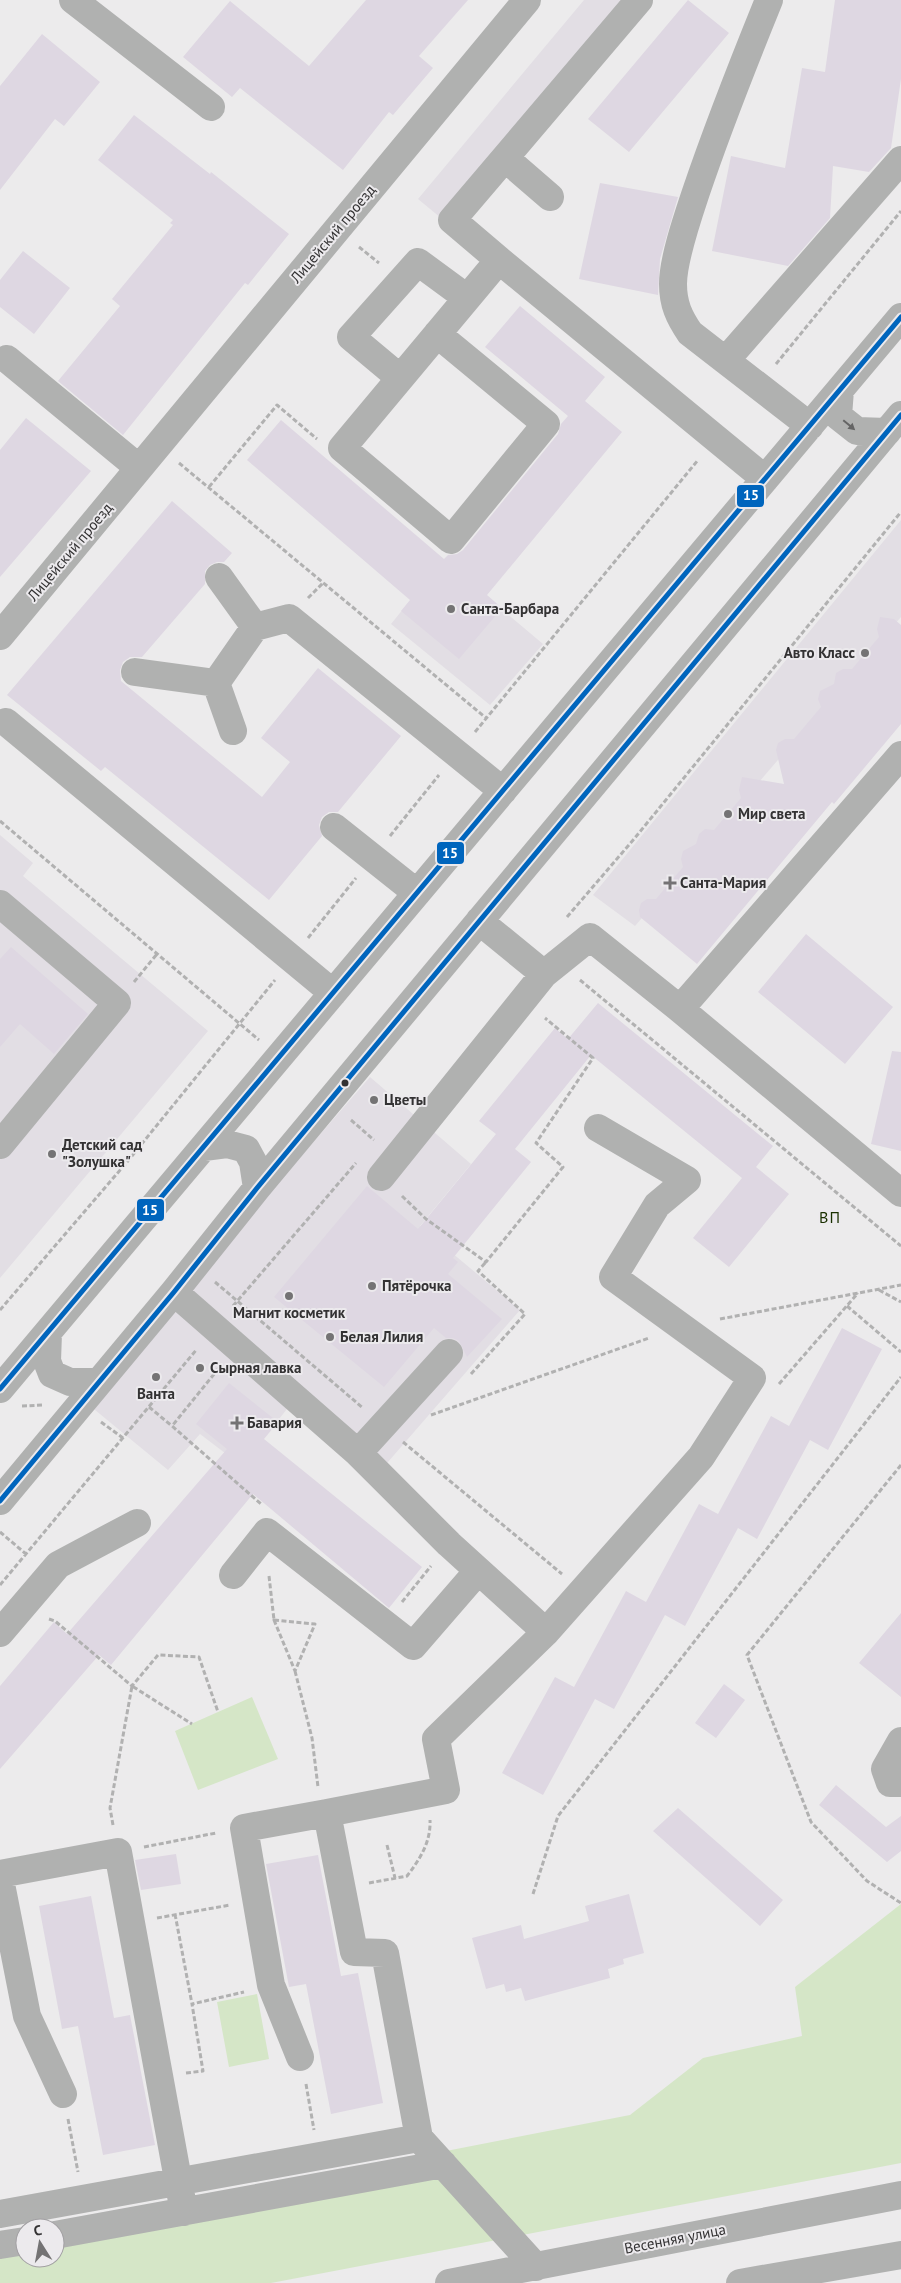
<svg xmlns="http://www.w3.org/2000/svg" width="901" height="2283" font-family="'PT Sans',sans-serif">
<rect width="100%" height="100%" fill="#ecebec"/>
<!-- built -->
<path fill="#e2dee4" d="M584 0H625L441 218 418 199Z
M901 520V617L635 926 593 895Z
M443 560 543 644 490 705 391 624Z
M0 835 33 863 23 876 208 1031 0 1278Z
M370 1077 471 1164 420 1226 520 1310 381 1470 298 1395 242 1466 200 1434 168 1470 89 1405 228 1240Z"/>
<!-- green -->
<path fill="#d5e6c7" d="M252 1697 278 1759 198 1790 175 1731Z
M901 1904V2163L271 2283H0V2238L25 2233V2258H55V2228H51L630 2115 703 2058 802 2036 795 1987Z
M257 1994 269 2059 229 2067 217 2002Z"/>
<!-- building -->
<path fill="#ded7e2" d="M366 0H468L419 56 433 68 393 115 389 112 343 170 240 88 232 97 183 57 230 1 309 66Z
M688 0 729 33 629 152 588 119Z
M835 0H901V79L891 148 869 172 833 166 830 218 788 266 712 251 731 156 785 168 802 68 825 72Z
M42 34 100 82 64 126 55 119 0 190V86Z
M134 115 210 174 211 172 289 234 248 285 245 283 123 435 58 381 120 306 112 299 173 225 170 223 173 220 98 160Z
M600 183 678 197 660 259 658 295 579 279Z
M23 251 70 288 34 334 0 307V280Z
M520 306 605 377 585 401 622 432 487 595 502 608 459 659 401 611 410 600 247 460 281 420 444 559 448 555 457 554 463 550 558 434 561 424 568 416 485 347Z
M26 418 91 471 0 577V450Z
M172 501 232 553 224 562H217L210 565 205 571V584L142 657H130L123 662 120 670 121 681 262 797 290 762 261 738 318 668 401 736 338 812H329L322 817 319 825 322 836 269 900 105 767 101 771 7 695Z
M880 617 894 619 901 625V724L834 804 832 802 697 964 640 917 639 910 641 903 647 899H656L683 867 681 859 683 851 696 844 699 834 705 829 714 830 741 798 739 790 742 777 784 784 776 750 778 743 785 739H794L821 707 818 699 820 691 834 684 836 673 843 669H852L879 637 877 629Z
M806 934 893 1007 845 1064 758 992Z
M11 947 88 1014 54 1054 20 1024 0 1047V959Z
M598 1003 773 1146 756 1167 789 1194 729 1267 693 1238 742 1178 591 1055 515 1149 531 1162 453 1258 458 1262 448 1274 502 1319 467 1357 459 1341 453 1338H446L434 1328 384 1387 274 1297 367 1186 418 1229 496 1134 479 1121 555 1028 568 1039Z
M892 1051 901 1052V1151L871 1144Z
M842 1328 882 1349 828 1450 810 1440 757 1539 738 1528 685 1626 665 1615 614 1709 595 1699 543 1795 502 1773 555 1677 574 1687 626 1591 646 1602 699 1504 718 1514 771 1416 789 1426Z
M229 1383 278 1422 264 1439 422 1567 389 1608 253 1494 111 1665 99 1655 0 1769V1686L54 1622 67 1634 227 1449 196 1424Z
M901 1613V1697L859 1663Z
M724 1684 745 1700 716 1738 695 1723Z
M836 1785 886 1827 901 1816V1851L887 1862 819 1805Z
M678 1808 783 1900 760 1926 653 1831Z
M176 1854 181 1884 141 1890 135 1860Z
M318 1855 341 1976 358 1973 383 2103 331 2114 306 1984 289 1987 266 1864Z
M629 1894 644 1953 623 1959 624 1964 608 1969 610 1978 525 2001 521 1988 506 1992 504 1984 486 1989 472 1938 521 1925 524 1939 589 1921 585 1906Z
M91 1896 114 2018 130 2015 155 2145 103 2155 78 2026 62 2029 39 1906Z"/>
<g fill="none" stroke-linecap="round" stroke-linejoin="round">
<!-- path -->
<path stroke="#b1b1b1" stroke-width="3" stroke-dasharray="5 2.5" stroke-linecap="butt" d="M359 247 379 263
M776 364 901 211
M179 463 486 718
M209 487 277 405 317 439
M308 598 323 583
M475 732 698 460
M0 821 259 1040
M390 836 439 775
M567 917 634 839 901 512
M308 938 356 878
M580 980 901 1246
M134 982 157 954
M351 1120 374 1140
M402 1196 426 1219 486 1262 563 1167 536 1143 593 1058 545 1018
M215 1282 363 1408
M879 1290 901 1302
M233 1306 356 1163
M847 1306 901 1352
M0 1310 127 1162 275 980
M720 1319 901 1285
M219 1368 172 1426 261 1504
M471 1374 525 1314 478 1271 486 1262
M779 1384 858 1293
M22 1406 43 1405
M149 1407 172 1426
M431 1415 649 1338
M101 1422 123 1438
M403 1442 562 1574
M901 1465 747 1655 811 1822 867 1881 901 1903
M0 1532 26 1554
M269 1576 274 1620
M0 1585 197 1349
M402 1602 431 1566
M49 1619 55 1621 132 1686 158 1655 199 1657 218 1712
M274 1620 315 1624 295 1671Z
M295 1671 312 1738 318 1787
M113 1825 110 1808 132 1686 192 1724
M387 1845 395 1878
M144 1847 216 1833
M369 1883 407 1876C420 1859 431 1842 430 1820
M533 1894 558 1816 901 1377
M175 1914 192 2004
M157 1918 230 1905
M186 2073 203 2071 192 2004 244 1992
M306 2084 314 2130
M68 2119 78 2172"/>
<!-- minor -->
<path stroke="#b0b1b0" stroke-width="28" d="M73 0 211 107
M769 0C743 64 718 127 696 192 688 216 673 259 673 284 673 304 679 317 690 333L810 426
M505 158 550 197
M499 260 452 220 639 0
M437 334 546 424 451 540 342 448 499 260 765 479
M7 359 139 468
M726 360 901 160
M400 378 351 337 418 262 467 298
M840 390 838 416 857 431 887 432
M219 577 255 627 289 618 503 791
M0 636 527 0
M135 672 216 683
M6 722 333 993
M233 731 216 683 255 627
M334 827 417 893
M0 904 117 1003 0 1145
M479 921 544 974 590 937 680 1009 901 1193
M680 1009 901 755
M204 1147 227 1144 246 1149 253 1162 257 1188
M381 1177 544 974
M174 1292 358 1453 449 1544 546 1632 701 1457 752 1378 613 1277 657 1205 687 1180 598 1128
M48 1333 47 1361 52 1374 70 1382H99
M0 1389 901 317
M358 1453 449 1353
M0 1501 174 1292 257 1188 901 415
M233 1575 267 1532 413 1646 478 1571
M0 1633 58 1565 137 1523
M901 1741 885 1769 890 1783H901
M0 1874 118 1852 184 2212
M0 1879 27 2016 63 2094
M300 2057 271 1985 244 1828 327 1813
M0 2214 419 2138
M55 2235 443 2164
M0 2245 25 2241
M536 2267 419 2138 385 1953 354 1952 327 1813 446 1790 436 1739 546 1632
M449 2283 901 2195
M740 2283 901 2255"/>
<defs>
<path id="bus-1" d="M0 1389 901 317
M0 1501 174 1292 257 1188 901 415"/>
</defs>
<!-- bus-1 casing -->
<use href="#bus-1" stroke="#eceaed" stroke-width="9"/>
<!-- bus-1 -->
<use href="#bus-1" stroke="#0065bd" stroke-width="5"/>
</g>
<!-- one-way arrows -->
<defs><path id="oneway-solid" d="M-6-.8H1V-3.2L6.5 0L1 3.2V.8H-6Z" transform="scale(1.25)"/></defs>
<use fill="#656565" href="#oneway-solid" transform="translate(849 425) rotate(40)"/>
<!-- markers -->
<g fill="#747374" stroke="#eceaed" stroke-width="2">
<circle cx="451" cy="609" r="5"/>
<circle cx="865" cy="653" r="5"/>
<circle cx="728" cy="814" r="5"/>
<path d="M667.5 875.5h5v5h5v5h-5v5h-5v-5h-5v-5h5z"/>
<circle cx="374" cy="1100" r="5"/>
<circle cx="52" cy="1154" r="5"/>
<circle cx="372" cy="1286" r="5"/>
<circle cx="289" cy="1296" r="5"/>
<circle cx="330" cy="1337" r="5"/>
<circle cx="200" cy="1368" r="5"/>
<circle cx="156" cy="1377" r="5"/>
<path d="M234.5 1415.5h5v5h5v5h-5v5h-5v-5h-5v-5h5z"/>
</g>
<circle fill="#333233" stroke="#eceaed" stroke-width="2" cx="345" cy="1083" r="4.5"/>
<g text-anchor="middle" stroke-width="4" stroke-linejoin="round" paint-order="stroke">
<!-- street labels -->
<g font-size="15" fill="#333233" stroke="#eceaed">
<text transform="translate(333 234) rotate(-50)" y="5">Лицейский проезд</text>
<text transform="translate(70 552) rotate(-50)" y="5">Лицейский проезд</text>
<text transform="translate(675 2239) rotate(-11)" y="5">Весенняя улица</text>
</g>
<!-- poi labels -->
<g font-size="15" font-weight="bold" fill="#333233" stroke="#eceaed" text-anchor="start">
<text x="461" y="614">Санта-Барбара</text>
<text x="855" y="658" text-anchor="end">Авто Класс</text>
<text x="738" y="819">Мир света</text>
<text x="680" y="888">Санта-Мария</text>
<text x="384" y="1105">Цветы</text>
<text x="62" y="1150">Детский сад<tspan x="62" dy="17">"Золушка"</tspan></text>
<text x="382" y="1291">Пятёрочка</text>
<text x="289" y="1318" text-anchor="middle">Магнит косметик</text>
<text x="340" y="1342">Белая Лилия</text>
<text x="210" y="1373">Сырная лавка</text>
<text x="156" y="1399" text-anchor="middle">Ванта</text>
<text x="247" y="1428">Бавария</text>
</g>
<!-- neighbourhood labels -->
<g font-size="16" letter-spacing="1" fill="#1a3000" stroke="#eceaed">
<text x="830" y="1223">ВП</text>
</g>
</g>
<g stroke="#eceaed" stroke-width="2">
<rect x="736" y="484" width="29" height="24" rx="5" fill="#0065bd"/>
<rect x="436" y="841" width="29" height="24" rx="5" fill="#0065bd"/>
<rect x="136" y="1198" width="29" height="24" rx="5" fill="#0065bd"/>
</g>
<g font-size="14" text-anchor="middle" font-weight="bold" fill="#fff">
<text x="751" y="500">15</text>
<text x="450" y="858">15</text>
<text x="150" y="1215">15</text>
</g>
<!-- north arrow -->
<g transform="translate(40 2243) rotate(349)"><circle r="24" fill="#eceaed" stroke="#a2a0a3"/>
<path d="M0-4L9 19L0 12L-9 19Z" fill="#747374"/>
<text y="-8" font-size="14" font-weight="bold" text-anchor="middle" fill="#333233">С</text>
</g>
</svg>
